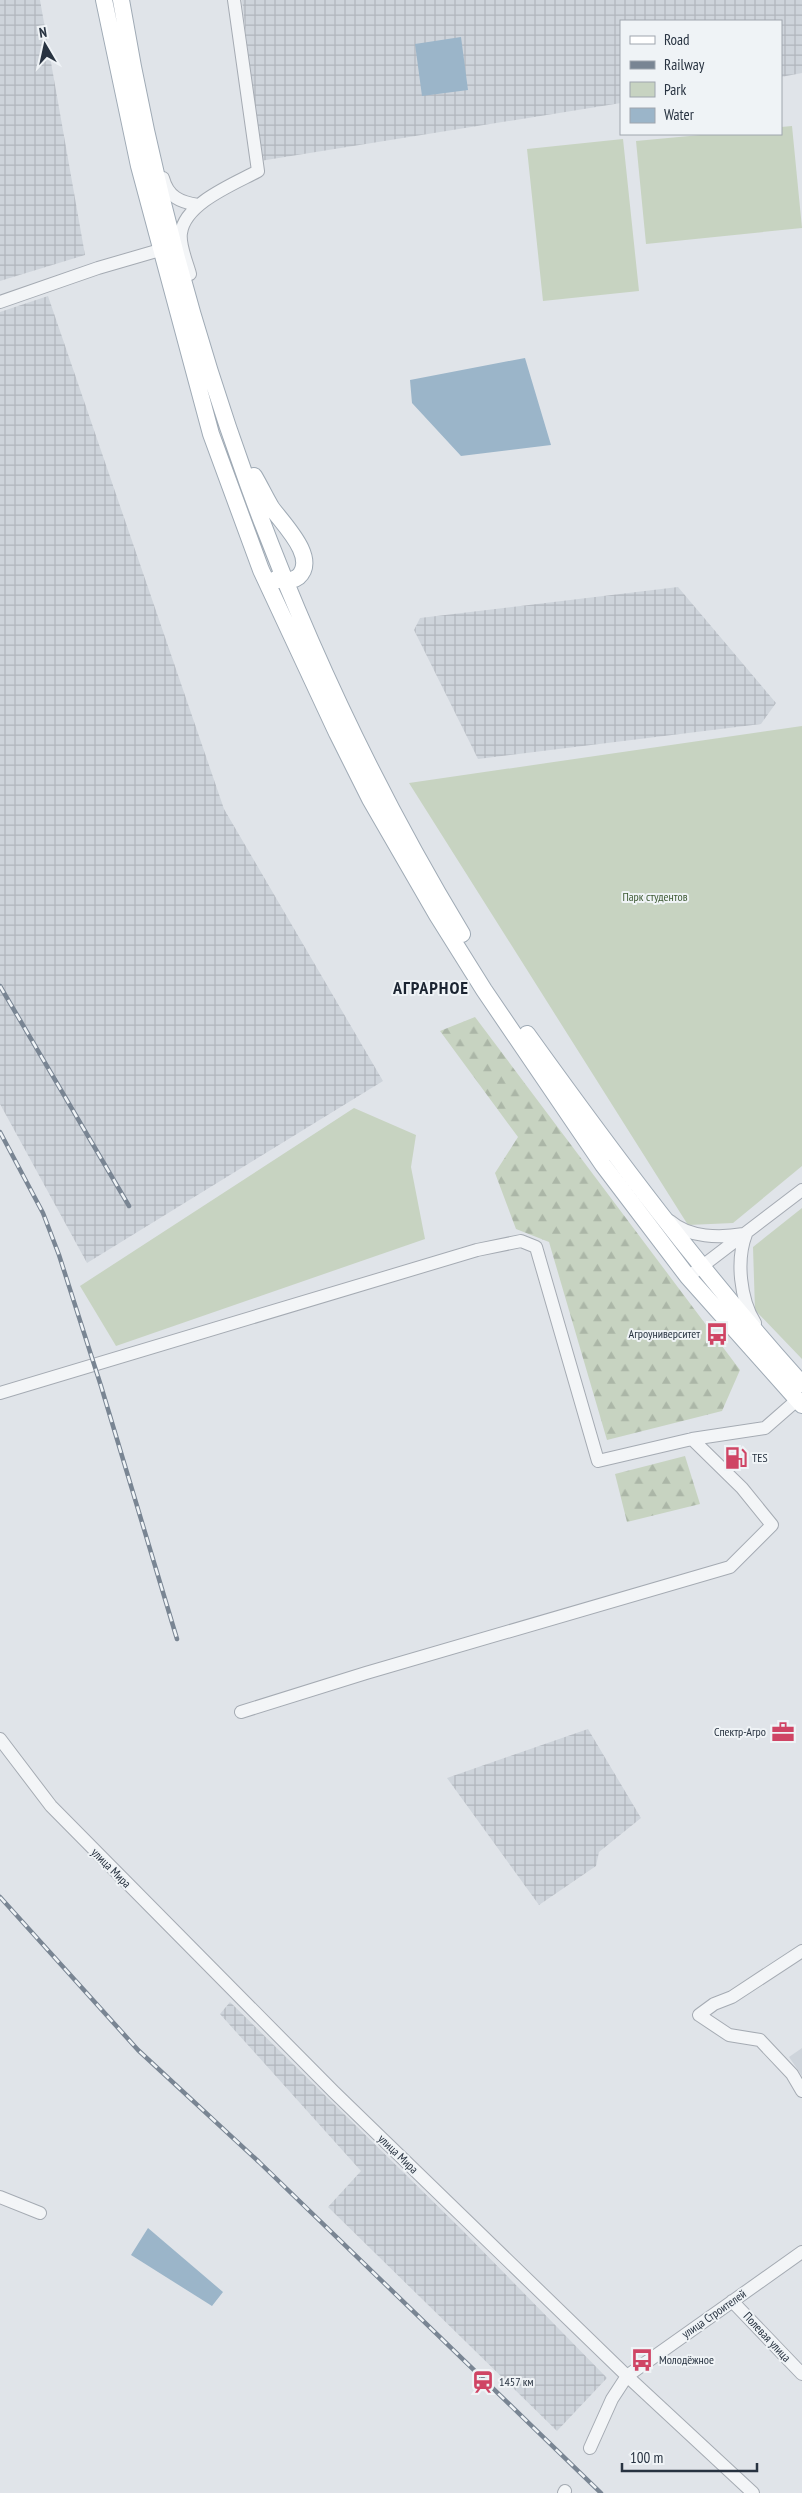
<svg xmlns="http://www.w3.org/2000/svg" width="802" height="2493" font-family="'PT Sans Narrow',sans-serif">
<defs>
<pattern id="industrial-grid" width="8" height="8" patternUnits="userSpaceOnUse" patternTransform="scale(1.25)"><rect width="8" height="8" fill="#ced4db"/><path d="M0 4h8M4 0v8" fill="none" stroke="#b1b6bd"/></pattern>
<pattern id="forest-firs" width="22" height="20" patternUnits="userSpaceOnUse" patternTransform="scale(1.25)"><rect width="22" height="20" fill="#c7d3c1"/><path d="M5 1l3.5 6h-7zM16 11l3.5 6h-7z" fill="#abb6a7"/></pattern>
</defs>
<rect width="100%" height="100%" fill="#e0e4e9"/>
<!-- built -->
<path fill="#ced4db" d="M802 2048V2076L789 2057Z"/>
<!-- industrial -->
<path fill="url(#industrial-grid)" d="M0 0H40L85 255 0 281Z
M242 0H802V73L781 77V21H621V103L260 161Z
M48 296 224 809 383 1081 87 1263 0 1104V312Z
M678 587 776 703 761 724 478 759 414 630 420 618Z
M588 1729 641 1818 599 1852 596 1866 539 1905 447 1778Z
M230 2002 462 2230 607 2378 557 2431 328 2207 361 2171 220 2014Z"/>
<!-- green -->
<path fill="#c7d3c1" d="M792 126 802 228 646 244 636 141 711 134H781V127Z
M623 139 639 291 543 301 527 149Z
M802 726V1166L733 1223 688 1225 409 783Z
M354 1108 416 1135 411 1167 425 1239 116 1346 80 1286Z
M802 1208V1359L755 1310 753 1247Z"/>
<!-- forest -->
<path fill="url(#forest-firs)" d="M475 1017 740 1370 722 1411 607 1440 549 1242 516 1229 495 1173 518 1137 440 1031Z
M685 1456 700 1504 627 1522 615 1474Z"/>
<!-- water -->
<path fill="#9bb5c9" d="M461 37 468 90 422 96 415 44Z
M525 358 551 445 461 456 412 403 410 380Z
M148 2228 223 2292 212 2306 131 2255Z"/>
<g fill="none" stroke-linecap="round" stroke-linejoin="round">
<defs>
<path id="minor" d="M163 178C168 197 180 202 198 205
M190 274C187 263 179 244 181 233 185 203 234 184 258 171L234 0
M0 302 98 268 160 250
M670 1221C689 1238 720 1238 744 1234
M746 1234C736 1260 740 1299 755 1323
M688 1277 802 1190
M0 1393 477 1250 521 1241 536 1247 598 1461 692 1439 765 1428 797 1400
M241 1712 366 1673 730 1567 772 1525 742 1488 692 1439
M0 1739 51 1806 334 2092 627 2376 753 2493
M802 1951 732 1997 714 2004 699 2015 729 2035 760 2040 792 2074 802 2091
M0 2197 40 2213
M732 2301 802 2374
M590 2448 612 2399 627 2376 802 2252
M564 2493 565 2491"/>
<path id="major" d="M104 0 139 166 211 434 261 570 337 733 370 799 437 915 484 990 603 1165 688 1277 802 1405
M121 0C176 328 290 649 462 934
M254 476C260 486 265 497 271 507 282 523 319 558 298 577 291 582 283 581 276 579
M527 1034C614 1155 702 1273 802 1384"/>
</defs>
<!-- minor casing -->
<use href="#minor" stroke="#a5abb3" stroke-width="14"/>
<!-- major casing -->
<use href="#major" stroke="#9faab5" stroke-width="18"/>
<!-- minor -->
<use href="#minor" stroke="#f3f5f7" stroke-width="12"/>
<!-- major -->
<use href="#major" stroke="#fff" stroke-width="16"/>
<defs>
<path id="rail" d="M0 986 129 1206
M0 1132 43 1213 59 1255 101 1386 177 1639
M0 1897 138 2050 259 2162 601 2493"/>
</defs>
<!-- rail casing -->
<use href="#rail" stroke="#798593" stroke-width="4.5"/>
<!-- rail -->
<use href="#rail" stroke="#eff3f6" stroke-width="2.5" stroke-dasharray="8" stroke-linecap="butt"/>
</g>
<!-- icons -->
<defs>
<symbol id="bus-bare" viewBox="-9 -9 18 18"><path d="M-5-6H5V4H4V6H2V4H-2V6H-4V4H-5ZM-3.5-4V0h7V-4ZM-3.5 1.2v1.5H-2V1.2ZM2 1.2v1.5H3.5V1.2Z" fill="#cf4464" stroke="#eff3f6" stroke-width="2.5" paint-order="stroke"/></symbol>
<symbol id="fuel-bare" viewBox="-9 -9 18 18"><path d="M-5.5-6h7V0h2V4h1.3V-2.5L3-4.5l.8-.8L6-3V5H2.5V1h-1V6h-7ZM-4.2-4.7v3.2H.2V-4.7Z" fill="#cf4464" stroke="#eff3f6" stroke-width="2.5" paint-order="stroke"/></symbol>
<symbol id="office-bare" viewBox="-9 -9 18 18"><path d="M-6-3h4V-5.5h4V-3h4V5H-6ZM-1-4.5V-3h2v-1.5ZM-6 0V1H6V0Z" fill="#cf4464" stroke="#eff3f6" stroke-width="2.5" paint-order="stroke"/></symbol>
<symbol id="station-bare" viewBox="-9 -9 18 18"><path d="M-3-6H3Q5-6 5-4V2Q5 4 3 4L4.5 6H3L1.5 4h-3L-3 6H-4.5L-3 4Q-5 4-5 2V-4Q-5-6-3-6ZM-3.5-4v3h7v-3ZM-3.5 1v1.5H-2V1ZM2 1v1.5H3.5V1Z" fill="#cf4464" stroke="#eff3f6" stroke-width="2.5" paint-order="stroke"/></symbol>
</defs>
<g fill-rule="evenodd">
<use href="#bus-bare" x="701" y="1318" width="32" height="32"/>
<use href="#fuel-bare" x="720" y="1442" width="32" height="32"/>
<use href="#office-bare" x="767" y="1716" width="32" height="32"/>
<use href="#bus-bare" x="626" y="2344" width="32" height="32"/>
<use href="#station-bare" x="467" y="2366" width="32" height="32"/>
</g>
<g text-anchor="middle" stroke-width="4" stroke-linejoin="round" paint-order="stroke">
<!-- park labels -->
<g font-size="12" fill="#405c36" stroke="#eff3f6">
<text x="655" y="901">Парк студентов</text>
</g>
<!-- poi labels -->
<g font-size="12" fill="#283341" stroke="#eff3f6" text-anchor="start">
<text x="700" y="1338" text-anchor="end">Агроуниверситет</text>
<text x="752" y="1462">TES</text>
<text x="766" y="1736" text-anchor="end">Спектр-Агро</text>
<text x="659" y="2364">Молодёжное</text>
<text x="499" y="2386">1457 км</text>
</g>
<!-- street labels -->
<g font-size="12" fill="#283341" stroke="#eff3f6">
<text transform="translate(111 1868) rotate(45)" y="4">улица Мира</text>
<text transform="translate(398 2154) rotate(44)" y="4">улица Мира</text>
<text transform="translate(714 2314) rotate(-35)" y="4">улица Строителей</text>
<text transform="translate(767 2337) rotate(47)" y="4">Полевая улица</text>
</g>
<!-- district labels -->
<g font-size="18" font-weight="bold" letter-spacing="1" fill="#1b2431" stroke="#eff3f6">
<text x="431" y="994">АГРАРНОЕ</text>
</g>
</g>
<!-- legend -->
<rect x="620" y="20" width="162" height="115" fill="#eff3f6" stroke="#9fa6ae"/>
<rect x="630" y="36" width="25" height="8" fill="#ffffff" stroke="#9fa6ae"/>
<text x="664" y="45" font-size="15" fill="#283341">Road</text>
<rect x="630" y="61" width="25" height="8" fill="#798593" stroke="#9fa6ae"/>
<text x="664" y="70" font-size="15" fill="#283341">Railway</text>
<rect x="630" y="82" width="25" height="15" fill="#c7d3c1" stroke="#9fa6ae"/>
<text x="664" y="95" font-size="15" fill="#283341">Park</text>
<rect x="630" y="108" width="25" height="15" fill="#9bb5c9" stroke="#9fa6ae"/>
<text x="664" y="120" font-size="15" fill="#283341">Water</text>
<!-- north arrow -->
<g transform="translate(45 45) rotate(351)" stroke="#eff3f6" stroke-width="4" paint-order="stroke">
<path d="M0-4L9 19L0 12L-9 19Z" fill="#283341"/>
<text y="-8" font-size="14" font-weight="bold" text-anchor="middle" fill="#283341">N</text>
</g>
<!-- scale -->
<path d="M622 2463v8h135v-8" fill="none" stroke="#283341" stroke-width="2.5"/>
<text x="630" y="2463" font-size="15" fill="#283341" stroke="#eff3f6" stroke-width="4" paint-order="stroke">100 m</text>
</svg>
